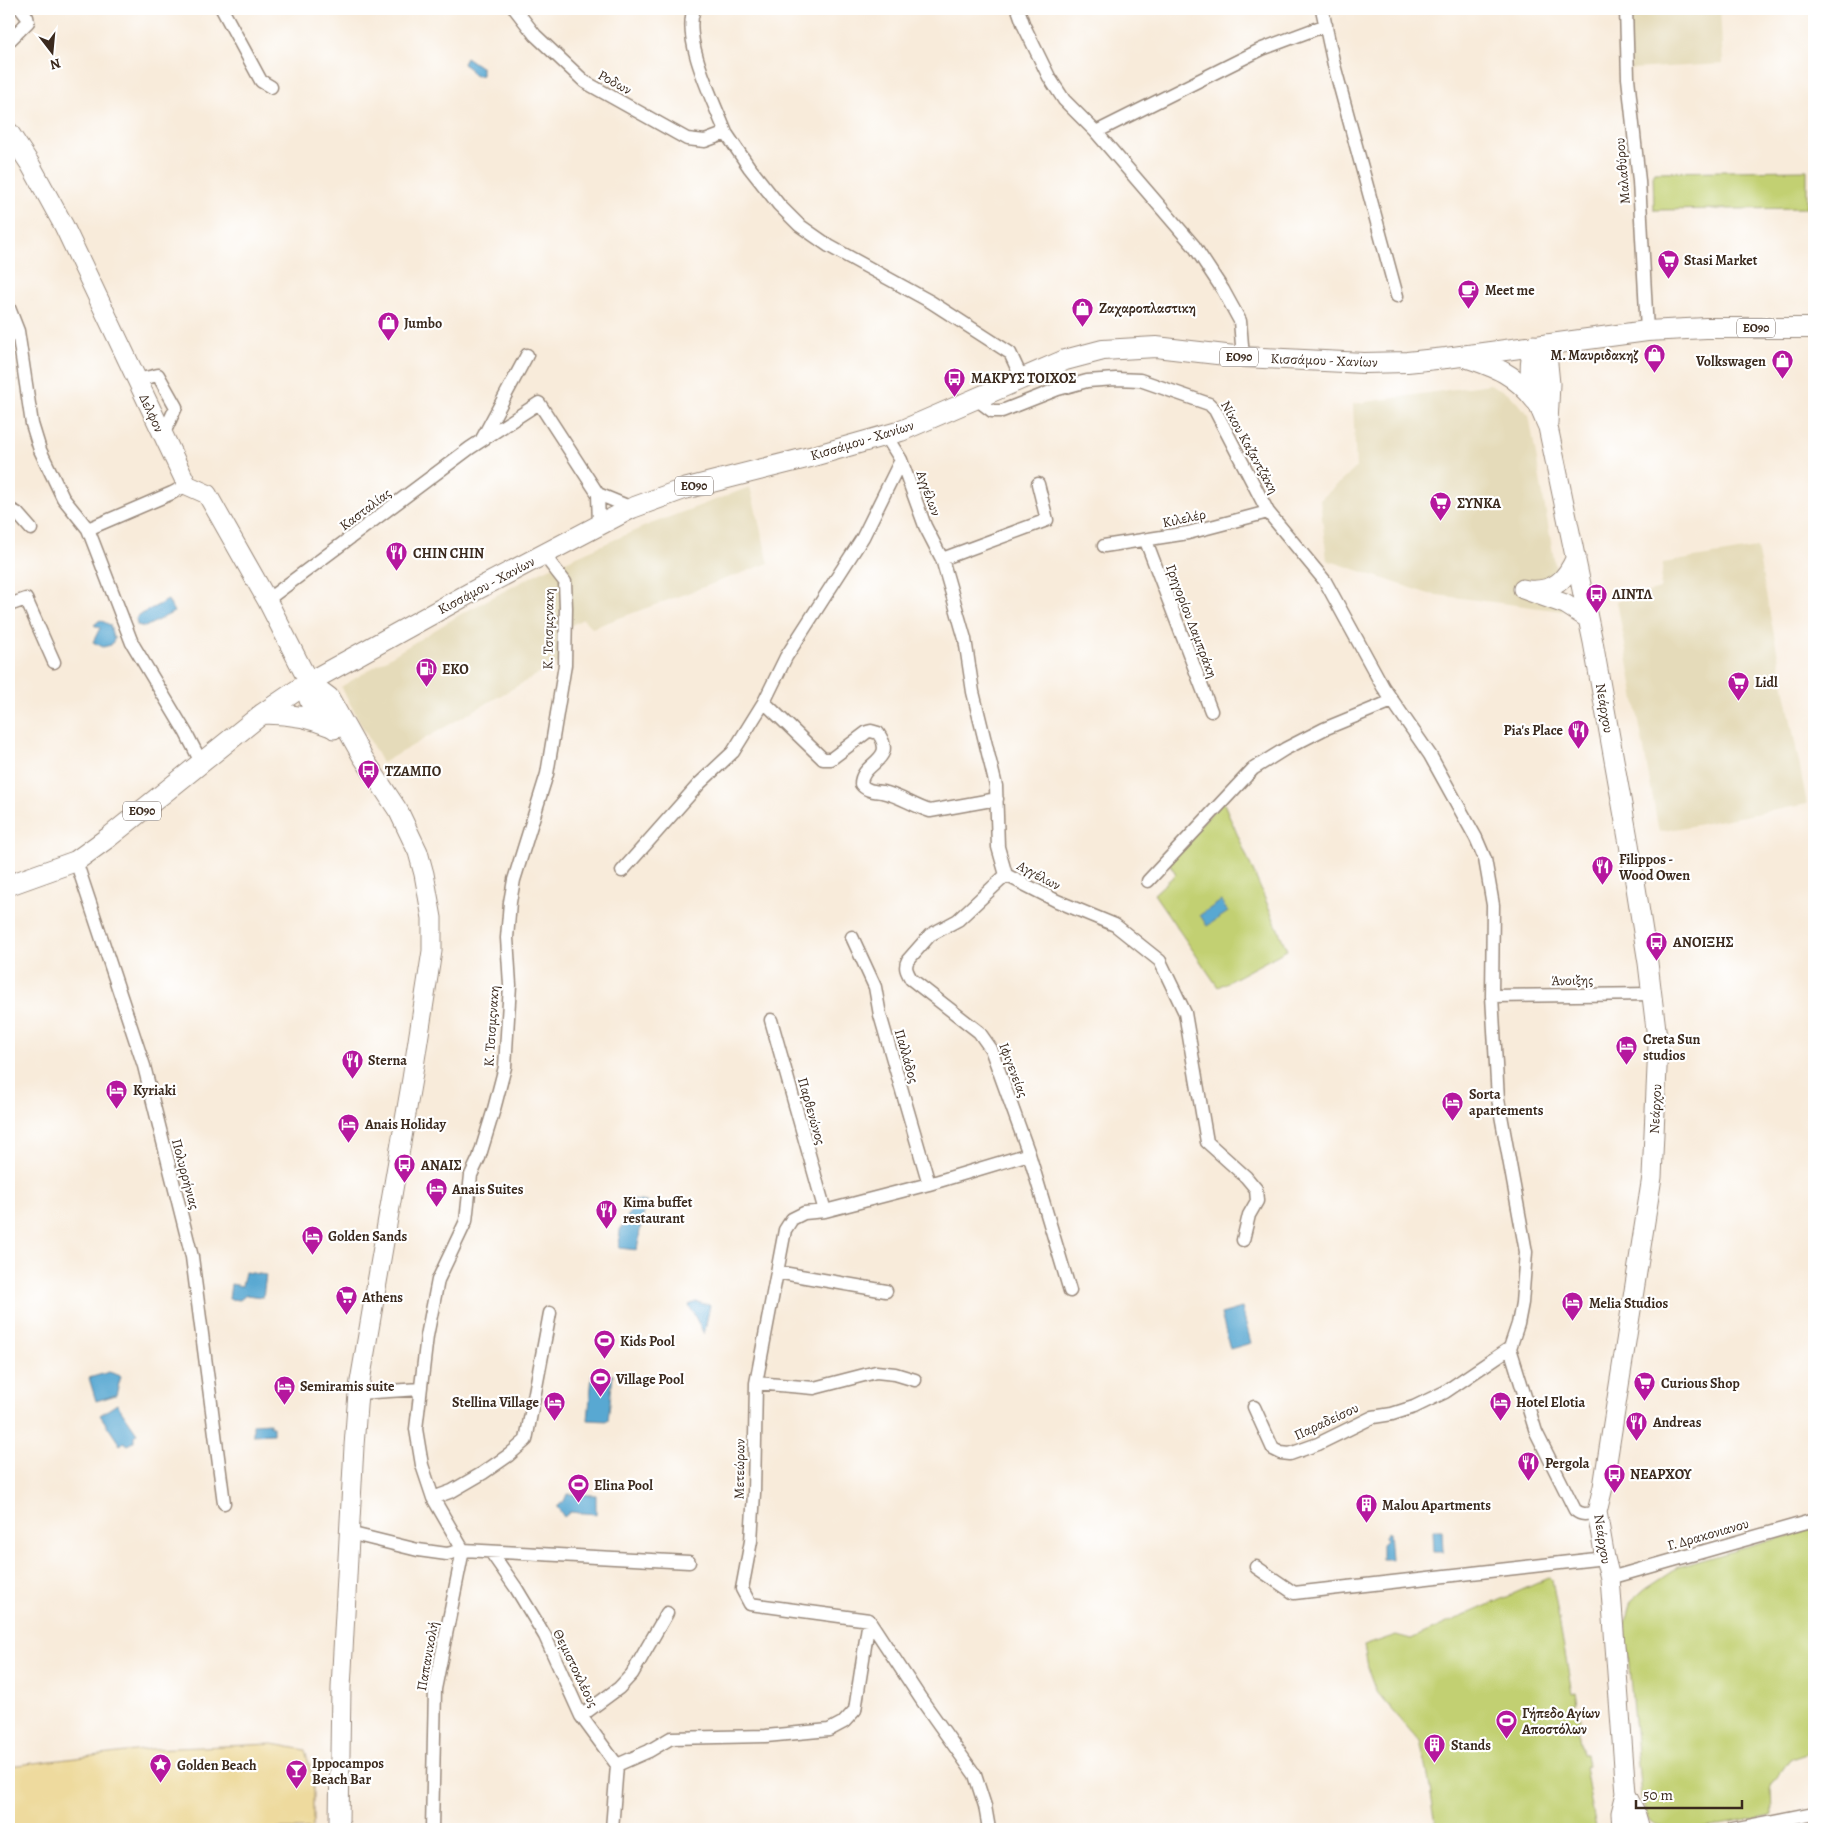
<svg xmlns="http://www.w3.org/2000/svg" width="1823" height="1838" font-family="Alegreya,serif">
<rect width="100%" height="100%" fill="#fff"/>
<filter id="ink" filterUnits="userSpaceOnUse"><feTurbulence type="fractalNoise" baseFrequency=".02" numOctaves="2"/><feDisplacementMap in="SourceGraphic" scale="10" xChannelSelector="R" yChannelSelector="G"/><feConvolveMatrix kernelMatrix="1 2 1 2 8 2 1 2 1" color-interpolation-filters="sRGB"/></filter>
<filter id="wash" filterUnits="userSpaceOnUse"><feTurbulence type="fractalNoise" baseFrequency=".0096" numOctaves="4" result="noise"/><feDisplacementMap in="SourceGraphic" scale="20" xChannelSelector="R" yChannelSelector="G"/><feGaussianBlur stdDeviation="1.12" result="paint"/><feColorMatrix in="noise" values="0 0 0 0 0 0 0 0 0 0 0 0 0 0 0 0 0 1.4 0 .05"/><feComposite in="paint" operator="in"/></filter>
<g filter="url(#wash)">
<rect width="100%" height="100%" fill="#f8ebda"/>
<!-- built -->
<path fill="#e5dbba" d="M1628 9H1720L1723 64 1631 69Z
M1489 384 1508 393 1529 415 1563 611 1429 594 1327 560 1320 500 1356 468 1353 404Z
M750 487 769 563 592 628 583 619 566 628 561 661 382 763 341 687 461 614 538 573 648 525Z
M1757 548 1807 804 1659 832 1617 601 1660 589 1663 563Z"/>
<!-- green -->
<path fill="#c2d072" stroke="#7e7d48" d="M1807 170V208L1654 210 1653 172Z
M1223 801 1287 950 1218 987 1154 894 1176 874 1167 860Z
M1814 1528V1751L1790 1759 1771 1786 1772 1815C1748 1820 1668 1838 1651 1822 1646 1816 1643 1804 1641 1797L1625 1622 1631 1601 1646 1588 1678 1567Z
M1549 1578 1552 1580 1572 1693 1575 1692 1577 1704 1574 1705 1576 1719 1580 1718 1581 1729 1578 1730 1582 1754H1586L1588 1766 1585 1767 1596 1829H1437L1426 1766 1420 1742 1376 1691 1369 1672 1364 1646 1396 1635 1411 1639Z"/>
<!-- sand -->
<path fill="#eeda9e" stroke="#94825e" d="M273 1744 305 1750 313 1778V1826L312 1829H9V1766L151 1749Z"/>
<!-- water -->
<path fill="#58a8d2" stroke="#4a6978" d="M466 57 482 68V75L477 76 472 74 470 69 463 64Z
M168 600 174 612 145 627 137 625 136 619 139 615Z
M100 620 110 625 113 637 115 638 111 645 103 647 93 642 100 628 94 625Z
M1221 901 1228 912 1207 926 1200 915Z
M633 1200 647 1202 641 1224 637 1250 619 1248 620 1230 629 1214Z
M245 1272 266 1275 263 1297 246 1295 240 1300 229 1299 231 1284 242 1286Z
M696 1302 710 1305 704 1334 689 1305Z
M1242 1308 1251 1343 1230 1349 1221 1314Z
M109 1372 121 1376 116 1395 96 1401 89 1378Z
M592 1375H613L608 1421 588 1420Z
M117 1404 137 1433 134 1436V1442L128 1445 124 1442 120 1445 100 1415Z
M270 1423V1426H273V1434L253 1435V1424Z
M567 1494 596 1495V1514L570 1512 564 1517 557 1507 564 1501Z
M1433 1530H1442L1443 1552H1434Z
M1389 1531 1391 1559H1382V1544L1386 1540 1385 1536Z"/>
</g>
<g filter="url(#ink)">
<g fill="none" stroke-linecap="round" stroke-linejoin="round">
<defs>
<path id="street" d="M222 9 261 81 271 87
M515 9 535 35 585 82 687 139 705 141 726 133C714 102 682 40 694 9
M1018 9 1024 26 1049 77 1064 100 1096 132 1194 246 1223 290 1240 321 1243 357
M1322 9 1334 65 1397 296
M1626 9 1628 78 1639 181 1647 331
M9 41 28 22 27 17 21 9
M1096 132 1262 49 1326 25
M726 133 749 167 779 205 799 225 829 246 931 302 1010 353 1022 379
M9 308 18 331 32 424 40 450 63 498 88 529 132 643 186 733 201 762
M137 380 158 375 176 407 163 435
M975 398 992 411H1002L1058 389 1087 381 1116 379 1140 380 1209 404 1215 410 1268 512 1325 581 1383 687 1430 755 1476 838 1485 859 1493 905 1492 996 1498 1099 1526 1252 1522 1303 1518 1324 1510 1348 1536 1432 1575 1510C1582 1516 1588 1514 1597 1512
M886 436 901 460 925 526 942 559 965 639 973 692 996 786 998 847 1006 875 1057 901 1115 925 1160 961 1185 1013 1207 1142 1246 1177 1256 1189 1257 1201 1249 1215 1243 1240
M482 439 527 355
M598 494 632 508
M9 509 17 513 31 529
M88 529 172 493 187 485
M1146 541 1211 711
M1104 546 1188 533 1268 512
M942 559 1047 520 1038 484
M267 600 470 448 539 403 598 494 599 525
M9 605 26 599 54 662
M764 702 823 759H831L867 732 871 731 878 733C898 761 861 762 861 784 866 791 874 791 882 792 899 795 913 806 930 811L997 799
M76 861 144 1066 192 1257 224 1503
M622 871 700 783 733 752 764 702 786 657 863 537 901 460
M1006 875 958 920 930 935 908 960C904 967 907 972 911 979L979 1032 991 1049 1029 1154 1070 1291
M1148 881 1253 769 1285 749 1324 729 1392 701
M852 937 875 987 880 1015 929 1184
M1492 996 1652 994
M771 1020 825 1211
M777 1272 886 1291
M756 1383 814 1388 876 1372 895 1374 915 1380
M358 1393 420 1389
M1254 1407 1273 1449 1281 1453 1290 1454 1318 1444 1373 1417 1392 1414 1414 1407 1445 1392 1510 1348
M433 1498 452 1491 483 1473 509 1455 526 1440 550 1313
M349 1533 418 1550 447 1554 463 1550 689 1562
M463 1550 433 1498 422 1465 416 1429 427 1336 438 1280 466 1221 471 1175 479 1158 494 1109 505 1067 510 985 507 938 510 902 514 880 547 774 565 665 566 608 565 582 544 555
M491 1552 516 1588 545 1636 581 1716 617 1765 612 1829
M1256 1567 1294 1593 1605 1558
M1610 1578 1814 1520
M581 1716 619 1688 632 1674 667 1613
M617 1765 649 1751 671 1738 766 1736 829 1730 844 1722 855 1710 869 1620
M432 1829 435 1689 463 1550
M989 1829 985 1806 975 1775 921 1699 869 1620 750 1604 742 1589 751 1541 754 1493 756 1383 785 1230 792 1219 804 1213 825 1211 929 1184 1029 1154
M1733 1829 1814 1813"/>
<path id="secondary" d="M9 132 30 164 64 226 187 485 207 494 267 600 302 669 309 682 329 697 362 756 399 812 418 852 424 874 432 918V951L412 1079 358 1393 354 1446 341 1688 339 1822 342 1829
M1546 344 1550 384 1548 423
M1534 345C1524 377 1535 398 1548 427L1593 642 1629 844 1648 963 1658 1046 1652 1177 1603 1487 1597 1512 1605 1558 1610 1578 1626 1794 1621 1813 1622 1829
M1523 589 1565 604 1587 618
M1528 590C1554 592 1566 580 1576 557
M309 682 308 697 311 705 334 729
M1626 1794 1635 1812 1640 1829"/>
<path id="primary" d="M1465 357C1496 367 1515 374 1536 401
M262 714C286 713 308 717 330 726
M9 885 76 861 109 837 262 714 309 682 470 593 632 508 684 489 810 457 901 431 1065 360 1103 350 1156 347 1243 357 1364 363 1407 362 1446 358 1647 331 1706 328H1814"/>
</defs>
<!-- street casing -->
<use href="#street" stroke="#9a8a7c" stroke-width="15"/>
<!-- secondary casing -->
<use href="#secondary" stroke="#9a8a7c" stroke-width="21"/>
<!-- primary casing -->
<use href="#primary" stroke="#9a8a7c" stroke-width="22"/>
<!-- street -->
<use href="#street" stroke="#fff" stroke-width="12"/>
<!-- secondary -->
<use href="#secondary" stroke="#fff" stroke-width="19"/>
<!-- primary -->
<use href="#primary" stroke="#fff" stroke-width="20"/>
</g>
</g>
<!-- icons -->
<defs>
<symbol id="supermarket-pin" viewBox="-11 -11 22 30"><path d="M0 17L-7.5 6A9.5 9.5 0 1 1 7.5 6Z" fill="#b5179e" stroke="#fff"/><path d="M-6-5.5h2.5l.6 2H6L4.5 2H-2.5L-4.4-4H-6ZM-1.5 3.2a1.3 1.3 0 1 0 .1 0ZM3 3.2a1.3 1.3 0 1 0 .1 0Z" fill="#fff"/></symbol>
<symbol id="cafe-pin" viewBox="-11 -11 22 30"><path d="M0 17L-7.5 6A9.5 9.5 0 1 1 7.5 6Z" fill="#b5179e" stroke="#fff"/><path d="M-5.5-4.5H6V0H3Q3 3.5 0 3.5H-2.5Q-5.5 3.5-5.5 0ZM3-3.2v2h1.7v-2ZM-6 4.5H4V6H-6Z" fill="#fff"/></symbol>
<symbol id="shop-pin" viewBox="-11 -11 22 30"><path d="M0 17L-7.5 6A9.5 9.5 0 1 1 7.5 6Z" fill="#b5179e" stroke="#fff"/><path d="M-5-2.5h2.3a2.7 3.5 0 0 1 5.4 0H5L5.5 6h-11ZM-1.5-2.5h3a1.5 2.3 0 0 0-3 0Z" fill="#fff"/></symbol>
<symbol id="bus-pin" viewBox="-11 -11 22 30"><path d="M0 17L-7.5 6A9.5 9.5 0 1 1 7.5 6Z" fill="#b5179e" stroke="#fff"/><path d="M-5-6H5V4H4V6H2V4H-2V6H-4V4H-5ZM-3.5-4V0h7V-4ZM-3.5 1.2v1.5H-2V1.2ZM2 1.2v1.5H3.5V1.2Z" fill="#fff"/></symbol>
<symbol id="restaurant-pin" viewBox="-11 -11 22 30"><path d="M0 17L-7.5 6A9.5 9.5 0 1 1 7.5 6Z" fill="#b5179e" stroke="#fff"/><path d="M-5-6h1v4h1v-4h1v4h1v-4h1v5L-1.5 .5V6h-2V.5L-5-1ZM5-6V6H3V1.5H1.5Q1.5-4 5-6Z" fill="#fff"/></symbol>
<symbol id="fuel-pin" viewBox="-11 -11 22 30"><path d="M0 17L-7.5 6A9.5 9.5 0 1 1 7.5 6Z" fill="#b5179e" stroke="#fff"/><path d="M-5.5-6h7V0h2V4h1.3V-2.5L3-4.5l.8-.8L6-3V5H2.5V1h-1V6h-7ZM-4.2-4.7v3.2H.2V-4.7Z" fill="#fff"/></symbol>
<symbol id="hotel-pin" viewBox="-11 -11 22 30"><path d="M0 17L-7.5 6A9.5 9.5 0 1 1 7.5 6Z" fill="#b5179e" stroke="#fff"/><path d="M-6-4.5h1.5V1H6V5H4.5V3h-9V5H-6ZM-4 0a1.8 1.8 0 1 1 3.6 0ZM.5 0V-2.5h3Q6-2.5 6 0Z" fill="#fff"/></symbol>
<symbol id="stadium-pin" viewBox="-11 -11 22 30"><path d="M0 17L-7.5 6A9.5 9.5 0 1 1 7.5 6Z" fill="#b5179e" stroke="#fff"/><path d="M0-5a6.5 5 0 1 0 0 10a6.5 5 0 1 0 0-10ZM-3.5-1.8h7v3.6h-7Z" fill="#fff"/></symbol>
<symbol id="building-pin" viewBox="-11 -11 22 30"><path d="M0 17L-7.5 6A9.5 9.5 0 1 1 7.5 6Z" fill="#b5179e" stroke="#fff"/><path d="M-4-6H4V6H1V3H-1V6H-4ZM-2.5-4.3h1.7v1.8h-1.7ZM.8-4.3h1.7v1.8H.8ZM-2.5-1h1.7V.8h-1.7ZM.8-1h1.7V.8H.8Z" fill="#fff"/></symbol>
<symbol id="sight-pin" viewBox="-11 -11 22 30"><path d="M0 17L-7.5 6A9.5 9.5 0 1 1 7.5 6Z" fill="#b5179e" stroke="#fff"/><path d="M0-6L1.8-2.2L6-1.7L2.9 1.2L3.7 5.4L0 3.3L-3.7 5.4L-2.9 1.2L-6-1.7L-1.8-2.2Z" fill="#fff"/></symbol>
<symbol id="bar-pin" viewBox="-11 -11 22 30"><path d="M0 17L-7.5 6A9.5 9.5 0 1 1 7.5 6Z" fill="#b5179e" stroke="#fff"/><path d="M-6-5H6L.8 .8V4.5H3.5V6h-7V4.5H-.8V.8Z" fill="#fff"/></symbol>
</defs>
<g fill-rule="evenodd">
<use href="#supermarket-pin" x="1656" y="248" width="25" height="34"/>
<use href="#cafe-pin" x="1456" y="278" width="25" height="34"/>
<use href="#shop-pin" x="1070" y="296" width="25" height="34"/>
<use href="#shop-pin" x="376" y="310" width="25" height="34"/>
<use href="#shop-pin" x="1642" y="342" width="25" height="34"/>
<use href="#shop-pin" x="1770" y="348" width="25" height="34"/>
<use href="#bus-pin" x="942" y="366" width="25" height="34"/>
<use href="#supermarket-pin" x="1428" y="490" width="25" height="34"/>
<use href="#restaurant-pin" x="384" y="540" width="25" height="34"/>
<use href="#bus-pin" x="1584" y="582" width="25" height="34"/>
<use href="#fuel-pin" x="414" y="656" width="25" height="34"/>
<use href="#supermarket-pin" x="1726" y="670" width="25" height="34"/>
<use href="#restaurant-pin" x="1566" y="718" width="25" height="34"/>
<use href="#bus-pin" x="356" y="758" width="25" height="34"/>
<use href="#restaurant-pin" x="1590" y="854" width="25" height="34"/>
<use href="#bus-pin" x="1644" y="930" width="25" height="34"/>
<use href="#hotel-pin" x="1614" y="1034" width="25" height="34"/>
<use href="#restaurant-pin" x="340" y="1048" width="25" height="34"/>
<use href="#hotel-pin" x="104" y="1078" width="25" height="34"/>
<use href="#hotel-pin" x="1440" y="1090" width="25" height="34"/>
<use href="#hotel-pin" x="336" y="1112" width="25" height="34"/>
<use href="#bus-pin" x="392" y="1152" width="25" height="34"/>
<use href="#hotel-pin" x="424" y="1176" width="25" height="34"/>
<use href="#restaurant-pin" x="594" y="1198" width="25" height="34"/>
<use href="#hotel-pin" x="300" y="1224" width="25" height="34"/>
<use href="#supermarket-pin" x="334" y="1284" width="25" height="34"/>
<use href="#hotel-pin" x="1560" y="1290" width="25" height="34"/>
<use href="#stadium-pin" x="592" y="1328" width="25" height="34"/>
<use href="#stadium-pin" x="588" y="1366" width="25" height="34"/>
<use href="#supermarket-pin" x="1632" y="1370" width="25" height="34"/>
<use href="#hotel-pin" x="272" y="1374" width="25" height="34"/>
<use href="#hotel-pin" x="542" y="1390" width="25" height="34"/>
<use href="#hotel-pin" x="1488" y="1390" width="25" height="34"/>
<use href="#restaurant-pin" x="1624" y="1410" width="25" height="34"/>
<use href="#restaurant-pin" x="1516" y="1450" width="25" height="34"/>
<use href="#bus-pin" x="1602" y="1462" width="25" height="34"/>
<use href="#stadium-pin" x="566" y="1472" width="25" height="34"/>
<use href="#building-pin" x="1354" y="1492" width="25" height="34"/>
<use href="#stadium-pin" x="1494" y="1708" width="25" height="34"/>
<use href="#building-pin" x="1422" y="1732" width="25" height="34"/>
<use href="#sight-pin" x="148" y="1752" width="25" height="34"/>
<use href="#bar-pin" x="284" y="1758" width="25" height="34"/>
</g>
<g text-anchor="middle" stroke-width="4.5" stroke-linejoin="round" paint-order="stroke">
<!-- shield labels -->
<g fill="#fff" stroke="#766a62" stroke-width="1">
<rect x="1737" y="318.5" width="38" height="19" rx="4"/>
<rect x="1220" y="347.5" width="38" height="19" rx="4"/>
<rect x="675" y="476.5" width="38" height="19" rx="4"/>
<rect x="123" y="801.5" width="38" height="19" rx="4"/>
</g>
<g font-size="12" font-weight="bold" fill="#3b2a1e">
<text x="1756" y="332">ΕΟ90</text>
<text x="1239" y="361">ΕΟ90</text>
<text x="694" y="490">ΕΟ90</text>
<text x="142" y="815">ΕΟ90</text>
</g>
<!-- street labels -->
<g font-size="14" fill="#3b2a1e" stroke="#fff">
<text transform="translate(615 82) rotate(29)" y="5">Ροδων</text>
<text transform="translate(1622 171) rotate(-95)" y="5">Μαλαθύρου</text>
<text transform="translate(1324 360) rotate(2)" y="5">Κισσάμου - Χανίων</text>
<text transform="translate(152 413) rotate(65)" y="5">Δελφον</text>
<text transform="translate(862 440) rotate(-17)" y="5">Κισσάμου - Χανίων</text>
<text transform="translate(1250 447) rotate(61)" y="5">Νίκου Καζαντζάκη</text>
<text transform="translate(929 493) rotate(70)" y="5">Αγγέλων</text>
<text transform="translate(365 509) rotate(-37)" y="5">Κασταλίας</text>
<text transform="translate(1184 518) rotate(-12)" y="5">Κιλελέρ</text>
<text transform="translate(486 585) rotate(-28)" y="5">Κισσάμου - Χανίων</text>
<text transform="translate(1192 621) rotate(69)" y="5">Γρηγορίου Λαμπράκη</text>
<text transform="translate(548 629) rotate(-89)" y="5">Κ. Τσισμςνακη</text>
<text transform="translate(1605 708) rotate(80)" y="5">Νεάρχου</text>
<text transform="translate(1039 875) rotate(28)" y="5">Αγγέλων</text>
<text transform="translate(1572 980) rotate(-1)" y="5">Άνοιξης</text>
<text transform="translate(491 1026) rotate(-86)" y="5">Κ. Τσισμςνακη</text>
<text transform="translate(907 1056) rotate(74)" y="5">Παλλάδος</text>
<text transform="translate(1014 1070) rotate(69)" y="5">Ιφιγενείας</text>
<text transform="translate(1655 1109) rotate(-87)" y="5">Νεάρχου</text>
<text transform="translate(812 1111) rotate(74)" y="5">Παρθενώνος</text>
<text transform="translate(186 1174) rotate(75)" y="5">Πολυρρήνιας</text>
<text transform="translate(1326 1421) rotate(-25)" y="5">Παραδείσου</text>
<text transform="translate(739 1469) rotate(-89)" y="5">Μετεώρων</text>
<text transform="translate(1708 1534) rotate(-16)" y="5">Γ. Δρακονιανου</text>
<text transform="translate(1603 1539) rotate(81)" y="5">Νεάρχου</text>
<text transform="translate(427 1656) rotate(-80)" y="5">Παπανικολή</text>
<text transform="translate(576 1668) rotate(64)" y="5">Θεμιστοκλέους</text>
</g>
<!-- poi labels -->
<g font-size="14" font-weight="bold" fill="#3b2a1e" stroke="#fff" text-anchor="start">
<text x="1684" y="265">Stasi Market</text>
<text x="1485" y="295">Meet me</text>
<text x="1099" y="313">Ζαχαροπλαστικη</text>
<text x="404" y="328">Jumbo</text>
<text x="1638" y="360" text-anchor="end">Μ. Μαυριδακηζ</text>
<text x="1766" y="366" text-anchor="end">Volkswagen</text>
<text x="971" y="383">ΜΑΚΡΥΣ ΤΟΙΧΟΣ</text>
<text x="1457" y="508">ΣΥΝΚΑ</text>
<text x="413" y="558">CHIN CHIN</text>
<text x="1612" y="599">ΛΙΝΤΛ</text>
<text x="442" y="674">EKO</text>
<text x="1755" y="687">Lidl</text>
<text x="1563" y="735" text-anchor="end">Pia's Place</text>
<text x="385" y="776">ΤΖΑΜΠΟ</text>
<text x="1619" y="864">Filippos -<tspan x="1619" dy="16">Wood Owen</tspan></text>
<text x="1673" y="947">ΑΝΟΙΞΗΣ</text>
<text x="1643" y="1044">Creta Sun<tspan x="1643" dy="16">studios</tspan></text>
<text x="368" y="1065">Sterna</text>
<text x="133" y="1095">Kyriaki</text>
<text x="1469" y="1099">Sorta<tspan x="1469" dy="16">apartements</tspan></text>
<text x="365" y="1129">Anais Holiday</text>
<text x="421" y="1170">ΑΝΑΙΣ</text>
<text x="452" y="1194">Anais Suites</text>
<text x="623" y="1207">Kima buffet<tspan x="623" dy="16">restaurant</tspan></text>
<text x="328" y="1241">Golden Sands</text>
<text x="362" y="1302">Athens</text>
<text x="1589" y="1308">Melia Studios</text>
<text x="620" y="1346">Kids Pool</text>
<text x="616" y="1384">Village Pool</text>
<text x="1661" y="1388">Curious Shop</text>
<text x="300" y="1391">Semiramis suite</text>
<text x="539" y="1407" text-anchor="end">Stellina Village</text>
<text x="1516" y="1407">Hotel Elotia</text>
<text x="1653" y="1427">Andreas</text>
<text x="1545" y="1468">Pergola</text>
<text x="1630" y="1479">ΝΕΑΡΧΟΥ</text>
<text x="594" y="1490">Elina Pool</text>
<text x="1382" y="1510">Malou Apartments</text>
<text x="1522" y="1718">Γήπεδο Αγίων<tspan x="1522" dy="16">Αποστόλων</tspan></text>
<text x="1451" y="1750">Stands</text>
<text x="312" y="1768">Ippocampos<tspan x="312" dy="16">Beach Bar</tspan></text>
<text x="177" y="1770">Golden Beach</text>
</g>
</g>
<!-- margin -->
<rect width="1823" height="1838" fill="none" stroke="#fff" stroke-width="30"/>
<!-- north arrow -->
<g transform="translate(52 52) rotate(164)" stroke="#ffffff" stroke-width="4" paint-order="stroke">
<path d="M0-4L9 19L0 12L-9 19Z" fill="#3b2a1e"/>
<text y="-8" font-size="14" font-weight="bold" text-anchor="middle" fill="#3b2a1e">N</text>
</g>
<!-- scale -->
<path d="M1636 1800v8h106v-8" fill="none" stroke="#3b2a1e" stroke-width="2.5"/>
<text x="1643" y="1800" font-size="15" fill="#3b2a1e" stroke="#ffffff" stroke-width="4" paint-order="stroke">50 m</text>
</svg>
